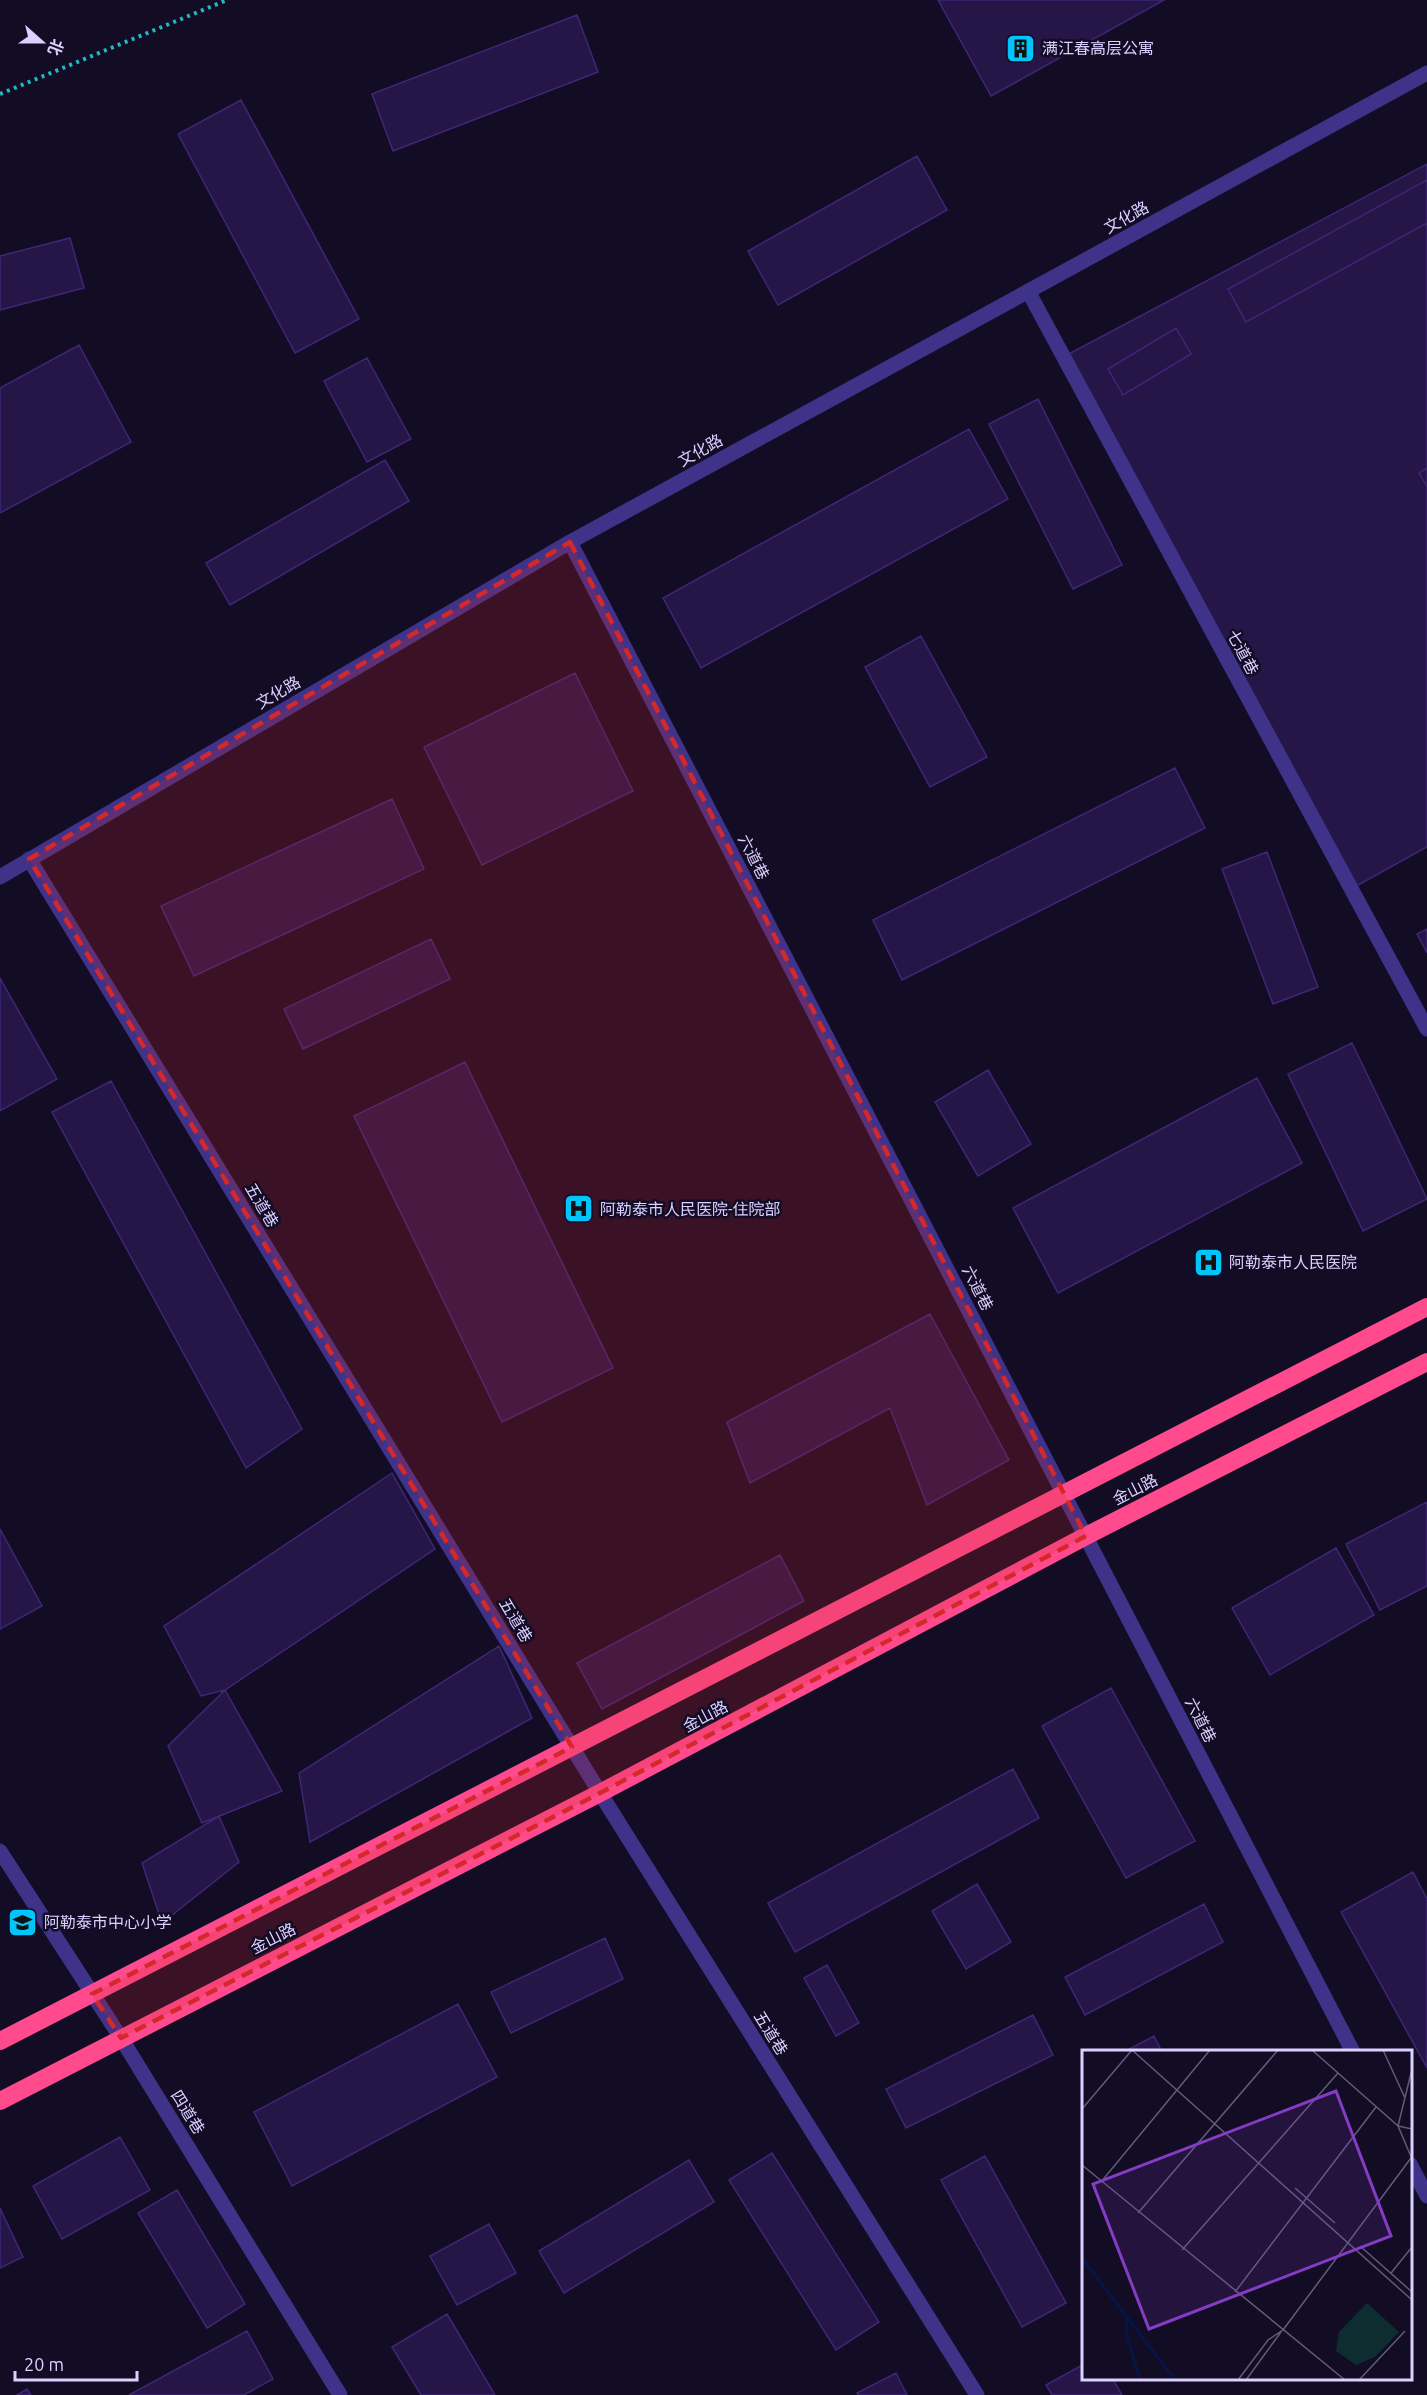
<svg xmlns="http://www.w3.org/2000/svg" width="1427" height="2395" font-family="Ubuntu,'Noto Sans SC',sans-serif">
<rect width="100%" height="100%" fill="#130c25"/>
<!-- building -->
<path fill="#261648" stroke="#3f2677" stroke-width="1.5" d="M938 0H1164L991 96Z
M577 15 598 72 393 151 372 94Z
M241 100 359 319 295 353 178 134Z
M917 156 947 210 778 305 748 251Z
M1427 164V847L1351 889 1063 357Z
M1427 180V223L1246 322 1228 289Z
M70 238 84 288 0 310V256Z
M1176 328 1191 354 1123 395 1108 369Z
M79 345 131 442 0 513V388Z
M367 358 411 439 367 462 324 381Z
M1038 399 1122 565 1073 589 989 424Z
M969 429 1008 499 701 668 663 598Z
M385 460 409 501 230 605 206 563Z
M1427 468V487L1419 473Z
M921 636 987 757 930 787 865 667Z
M575 673 633 791 482 865 424 747Z
M1175 768 1205 828 902 980 873 920Z
M392 799 424 869 194 976 161 906Z
M1267 852 1318 987 1273 1004 1222 869Z
M1427 929V953L1417 934Z
M431 939 450 979 303 1049 284 1009Z
M0 978 57 1079 0 1111Z
M1352 1043 1427 1199 1363 1231 1288 1074Z
M465 1062 613 1368 502 1422 354 1116Z
M988 1070 1031 1144 978 1176 935 1102Z
M1257 1078 1302 1163 1058 1293 1013 1208Z
M111 1081 302 1429 246 1468 52 1112Z
M930 1314 1009 1460 927 1505 890 1408 750 1483 727 1422Z
M392 1473 435 1549 225 1690 201 1696 164 1626Z
M1427 1502V1586L1380 1610 1346 1544Z
M0 1529 42 1606 0 1629Z
M1336 1548 1374 1615 1270 1675 1232 1608Z
M780 1555 804 1601 602 1709 577 1663Z
M499 1646 532 1718 310 1842 299 1773Z
M1111 1688 1195 1841 1126 1878 1042 1726Z
M225 1690 282 1791 202 1823 168 1746Z
M1013 1769 1039 1818 795 1952 768 1903Z
M219 1816 239 1862 162 1923 142 1863Z
M1413 1872 1427 1899V2068L1341 1912Z
M977 1884 1011 1942 966 1969 932 1911Z
M1204 1904 1223 1942 1085 2015 1065 1977Z
M605 1938 623 1979 511 2033 491 1992Z
M827 1965 859 2023 836 2036 804 1978Z
M458 2004 497 2077 292 2186 254 2112Z
M1033 2015 1053 2055 906 2128 886 2089Z
M1154 2036 1162 2052H1124Z
M120 2137 150 2190 62 2239 33 2186Z
M772 2153 879 2322 836 2350 729 2180Z
M985 2156 1066 2303 1022 2327 941 2180Z
M689 2160 714 2202 564 2293 539 2251Z
M177 2190 245 2304 207 2328 138 2213Z
M0 2208 23 2257 0 2268Z
M489 2224 516 2273 457 2305 430 2256Z
M447 2314 495 2395H421L392 2347Z
M247 2331 273 2379 244 2395H129Z
M1084 2364V2378H1112L1122 2395H1052L1046 2385Z
M896 2373 907 2395H858L857 2393Z
M27 2389 31 2395H17Z"/>
<g fill="none" stroke-linecap="round" stroke-linejoin="round">
<!-- path -->
<path stroke="#22b9c2" stroke-width="4" stroke-dasharray="3 4.5" stroke-linecap="butt" d="M0 94 227 0"/>
<!-- minor -->
<path stroke="#3f3289" stroke-width="15" d="M1028 291 1427 1029
M570 542 1353 2052
M29 859 600 1793 977 2395
M0 877 570 542 1427 73
M0 1851 121 2038 340 2395
M1410 2164 1427 2196"/>
<!-- highway -->
<path stroke="#ff4b8d" stroke-width="18" d="M0 2041 1427 1307
M0 2101 600 1793 1086 1536 1427 1362"/>
</g>
<!-- marked area -->
<path fill="#d62828" fill-opacity="0.2" stroke="#d62828" stroke-width="4.5" stroke-dasharray="12 8" stroke-linejoin="round" d="M570 542 1086 1536 600 1793 121 2038 92 1994 572 1747 29 859Z"/>
<!-- icons -->
<defs>
<symbol id="building-square" viewBox="-11 -11 22 22"><rect x="-9" y="-9" width="18" height="18" rx="4" fill="#00c5fb" stroke="#130c25"/><path d="M-4-6H4V6H1V3H-1V6H-4ZM-2.5-4.3h1.7v1.8h-1.7ZM.8-4.3h1.7v1.8H.8ZM-2.5-1h1.7V.8h-1.7ZM.8-1h1.7V.8H.8Z" fill="#111"/></symbol>
<symbol id="hospital-square" viewBox="-11 -11 22 22"><rect x="-9" y="-9" width="18" height="18" rx="4" fill="#00c5fb" stroke="#130c25"/><path d="M-5-5h3v3.5h4V-5h3V5h-3V1.5h-4V5h-3Z" fill="#111"/></symbol>
<symbol id="school-square" viewBox="-11 -11 22 22"><rect x="-9" y="-9" width="18" height="18" rx="4" fill="#00c5fb" stroke="#130c25"/><path d="M0-5L7-2L0 1L-7-2ZM-4 1L0 2.5L4 1V4Q0 6-4 4Z" fill="#111"/></symbol>
</defs>
<g fill-rule="evenodd">
<use href="#building-square" x="1004" y="32" width="33" height="33"/>
<use href="#hospital-square" x="562" y="1192" width="33" height="33"/>
<use href="#hospital-square" x="1192" y="1246" width="33" height="33"/>
<use href="#school-square" x="6" y="1906" width="33" height="33"/>
</g>
<g text-anchor="middle" stroke-width="5" stroke-linejoin="round" paint-order="stroke">
<!-- poi labels -->
<g font-size="16" fill="#dbd0ff" stroke="#130c25" text-anchor="start">
<text x="1042" y="54">满江春高层公寓</text>
<text x="600" y="1215">阿勒泰市人民医院-住院部</text>
<text x="1229" y="1268">阿勒泰市人民医院</text>
<text x="44" y="1928">阿勒泰市中心小学</text>
</g>
<!-- street labels -->
<g font-size="16" fill="#dbd0ff" stroke="#130c25">
<text transform="translate(1126 217) rotate(-29)" y="6">文化路</text>
<text transform="translate(700 450) rotate(-29)" y="6">文化路</text>
<text transform="translate(1243 652) rotate(62)" y="6">七道巷</text>
<text transform="translate(278 692) rotate(-30)" y="6">文化路</text>
<text transform="translate(754 857) rotate(63)" y="6">六道巷</text>
<text transform="translate(262 1205) rotate(59)" y="6">五道巷</text>
<text transform="translate(978 1288) rotate(63)" y="6">六道巷</text>
<text transform="translate(1135 1489) rotate(-27)" y="6">金山路</text>
<text transform="translate(516 1620) rotate(59)" y="6">五道巷</text>
<text transform="translate(705 1716) rotate(-28)" y="6">金山路</text>
<text transform="translate(1201 1720) rotate(63)" y="6">六道巷</text>
<text transform="translate(273 1938) rotate(-27)" y="6">金山路</text>
<text transform="translate(771 2033) rotate(58)" y="6">五道巷</text>
<text transform="translate(188 2112) rotate(58)" y="6">四道巷</text>
</g>
</g>
<!-- overview -->
<g transform="translate(1082 2050)">
<rect width="330" height="330" fill="#130c25"/>
<path d="M285 253 317 282 293 307 274 315 254 301 257 282Z" fill="#0e2d30"/>
<path fill="none" stroke="#041546" stroke-width="3" d="M0 208 93 330M44 265 45 287 58 330"/>
<path fill="none" stroke="#635a7c" stroke-width="1.5" d="M50 0 330 250M230 0 316 76 330 109M301 0 323 48M330 19 316 76 330 79M0 59 50 0M0 115 263 330M19 132 128 0M213 138 253 173M56 163 196 0M278 196 330 242M100 200 256 23M309 223 330 197M153 242 294 57M201 280 329 108M156 330 186 290 201 280M164 330 199 282M277 330 323 281"/>
<path fill="#853cc5" fill-opacity="0.15" stroke="#853cc5" stroke-width="3" d="M254 41 309 186 67 279 11 134Z"/>
<rect width="330" height="330" fill="none" stroke="#dbd0ff" stroke-width="3"/>
</g>
<!-- north arrow -->
<g transform="translate(42 42) rotate(111)" stroke="#130c25" stroke-width="4.5" paint-order="stroke">
<path d="M0-4.5L10 22L0 15L-10 22Z" fill="#dbd0ff"/>
<text y="-9" font-size="16" font-weight="bold" text-anchor="middle" fill="#dbd0ff">北</text>
</g>
<!-- scale -->
<path d="M15 2371v9h122v-9" fill="none" stroke="#dbd0ff" stroke-width="3"/>
<text x="24" y="2371" font-size="18" fill="#dbd0ff" stroke="#130c25" stroke-width="4.5" paint-order="stroke">20 m</text>
</svg>
